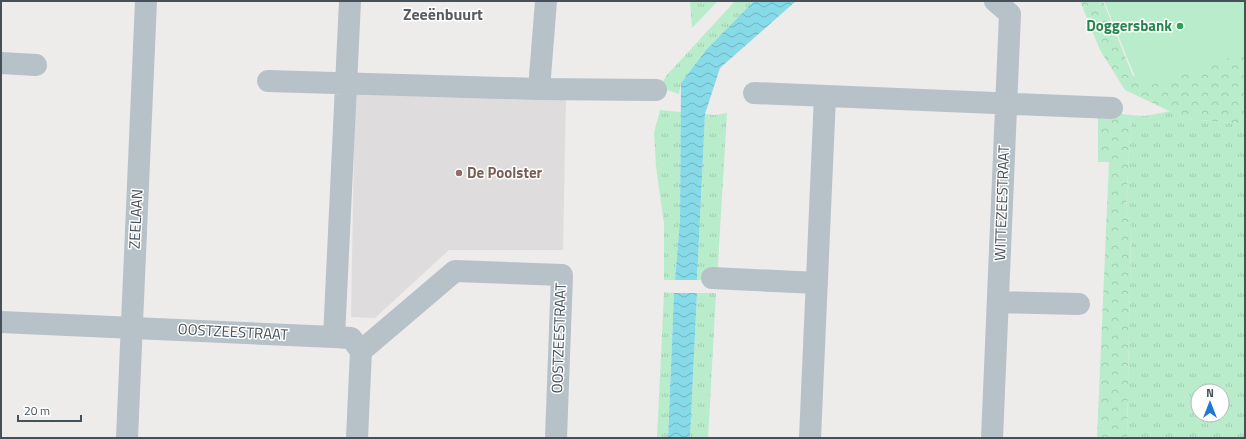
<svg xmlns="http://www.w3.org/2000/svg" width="1246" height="439" font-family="'Titillium Web',sans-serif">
<defs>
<pattern id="grass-tufts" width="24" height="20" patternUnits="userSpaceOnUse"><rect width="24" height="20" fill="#b9ecca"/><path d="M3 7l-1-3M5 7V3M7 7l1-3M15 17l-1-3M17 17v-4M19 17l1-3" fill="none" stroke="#a0ccb0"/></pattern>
<pattern id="forest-crowns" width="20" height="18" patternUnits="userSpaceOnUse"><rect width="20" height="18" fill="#b9ecca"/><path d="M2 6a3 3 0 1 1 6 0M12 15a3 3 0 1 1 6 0" fill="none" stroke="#a0ccb0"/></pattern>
<pattern id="water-waves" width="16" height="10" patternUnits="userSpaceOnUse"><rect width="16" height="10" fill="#87dae8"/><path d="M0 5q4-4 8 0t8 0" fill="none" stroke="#70b3bf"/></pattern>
</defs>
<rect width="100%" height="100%" fill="#eeebeb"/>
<!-- education -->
<path fill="#dfdcdd" d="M355 92 566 97 563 250H449L375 318 351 317Z"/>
<!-- grass -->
<path fill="url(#grass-tufts)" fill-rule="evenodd" d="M690 1H718L692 28Z
M735 1H754L706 50 681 83 679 94 659 87 667 75Z
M660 110 681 112 680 221 675 280H664V224L656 167 654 133Z
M1171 111 1186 119 1245 124V438H1127L1131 228 1126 209 1131 115 1145 116ZM1198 391H1222V415H1198Z
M727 113 717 280H697L705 114 715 115Z
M664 292 674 293 668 438H657Z
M697 293H716L708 438H690Z"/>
<!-- forest -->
<path fill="url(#forest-crowns)" d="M1080 1H1103L1133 76 1148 83 1245 49V124L1186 119 1125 90 1100 50Z
M1098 111 1131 115 1126 209 1131 228 1127 438H1097L1109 162H1098Z"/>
<!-- garden -->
<path fill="#b9ecca" d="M1104 1H1245V50L1226 59 1140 89Z"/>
<!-- water -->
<path fill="url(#water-waves)" d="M754 1H796L720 68 705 114 697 280H675L680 221 681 83 706 50Z
M674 293H697L690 438H668Z"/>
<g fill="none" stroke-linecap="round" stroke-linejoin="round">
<!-- minor -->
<path stroke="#b7c1c8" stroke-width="22" d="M350 1 334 337 351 338 361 351 357 438
M1 63 36 65
M268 81 539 89 656 90
M539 89 546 1
M754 93 1112 108
M712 278 817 283
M998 302 1079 304
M1 322 334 337
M361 351 455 271 562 275 556 438
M127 438 146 1
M810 438 825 96
M992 438 1010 14 995 1"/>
</g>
<!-- markers -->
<circle fill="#2e9e5b" stroke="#fff" stroke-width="1.5" cx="1180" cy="26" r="4"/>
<circle fill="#8d6e63" stroke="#fff" stroke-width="1.5" cx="459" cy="173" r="4"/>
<g text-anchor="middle" stroke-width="3" stroke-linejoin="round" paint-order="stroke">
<!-- leisure labels -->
<g font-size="15" font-weight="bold" fill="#27864d" stroke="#fff" text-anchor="end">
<text x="1172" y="31">Doggersbank</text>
</g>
<!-- education labels -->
<g font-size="15" font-weight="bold" fill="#785e54" stroke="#fff" text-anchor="start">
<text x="467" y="178">De Poolster</text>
</g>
<!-- street labels -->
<g font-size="15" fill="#455058" stroke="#fff">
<text transform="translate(1002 203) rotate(-88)" y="5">WITTEZEESTRAAT</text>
<text transform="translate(136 219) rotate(-87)" y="5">ZEELAAN</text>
<text transform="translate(233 332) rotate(3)" y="5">OOSTZEESTRAAT</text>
<text transform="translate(559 338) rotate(-88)" y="5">OOSTZEESTRAAT</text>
</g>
<!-- neighbourhood labels -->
<g font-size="16" font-weight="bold" fill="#585c60" stroke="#fff">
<text x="443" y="20">Zeeënbuurt</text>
</g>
</g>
<!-- border -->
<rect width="1246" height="439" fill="none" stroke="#455058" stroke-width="4"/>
<!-- north arrow -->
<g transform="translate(1210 403)"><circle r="19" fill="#ffffff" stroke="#b5b9bc"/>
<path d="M0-3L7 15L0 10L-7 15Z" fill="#1d79d6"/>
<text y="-6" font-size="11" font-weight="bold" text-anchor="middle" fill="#455058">N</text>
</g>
<!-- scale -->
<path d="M18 415v6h63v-6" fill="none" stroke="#455058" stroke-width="2"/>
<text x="24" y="415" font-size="12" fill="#455058" stroke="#ffffff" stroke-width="3" paint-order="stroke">20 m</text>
</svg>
